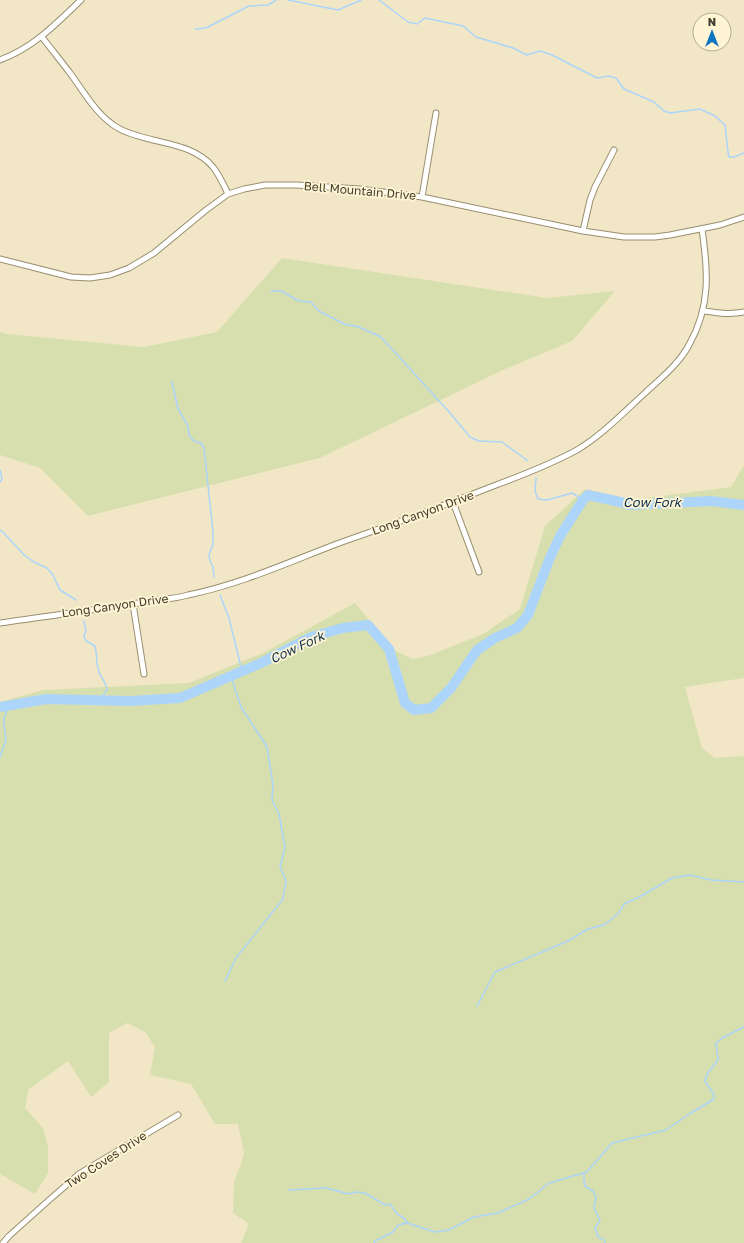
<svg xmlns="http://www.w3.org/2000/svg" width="744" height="1243" font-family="'Golos Text',sans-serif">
<rect width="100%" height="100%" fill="#f1e7c6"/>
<!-- green -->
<path fill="#d8dfaf" d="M282 258 547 298 615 291 572 341 503 370 320 458 88 516 40 468 0 455V332L7 334 144 347 217 332Z
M744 465V678L685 687 702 748 715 758 744 756V1243H241L249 1224 233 1213 234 1181 240 1167 244 1153 238 1124H215L191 1084 150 1075 155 1047 145 1032 127 1023 109 1033V1082L91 1097 68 1061 28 1090 25 1108 43 1128 48 1146V1173L35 1194 0 1174V702L43 690 189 683 263 653 355 603 394 650 412 659 428 656 483 634 520 609 545 526 585 489 631 500 731 487Z"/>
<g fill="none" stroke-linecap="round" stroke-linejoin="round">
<!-- stream -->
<path stroke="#acd5f9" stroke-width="1.5" d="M288 0 338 10 361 0
M379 0 408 22 417 24 425 18 463 26 476 37 513 48 527 55 540 51 552 55 597 78 609 76 616 78 624 89 654 102 664 111 670 113 700 109 715 116 725 125 728 152 729 157H734L744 153
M195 29 206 28 249 6 268 5 276 0
M271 291H281L299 301 311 302 319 311 344 324 359 327 381 337 450 413 470 437 479 441 502 442 528 461
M172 382 178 409 188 426 189 435 194 441 201 443 204 448 213 532V544L209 555 210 561 213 567 214 577
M0 470 2 479 0 482
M536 478 535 491 538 499 547 500 572 493 583 500
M0 530 3 532 24 555 34 562 47 568 53 575 60 590 76 600
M220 595 229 618 242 671
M84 621 86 630 84 637 86 641 95 646C97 655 96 664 99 672 102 680 106 681 107 690L103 695V701
M0 757 6 740 4 725V718L9 705
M225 981 236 958 283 899 286 881 280 867 285 847 279 814 272 800 273 785 267 747 241 707 231 676
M477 1006 495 972 568 941 588 929 604 925 619 913 624 904 641 896 672 878 690 875 711 880 744 882
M584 1174V1181L585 1186 593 1191 596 1197 594 1208 600 1220 595 1228 598 1237 603 1239 605 1243
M289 1190 326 1188 349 1194 356 1192 365 1193 385 1205 390 1204 397 1214 404 1218 407 1223
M374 1243 375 1241 393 1232 398 1225 407 1223 435 1232 449 1230 474 1217 498 1213 529 1199 549 1183 587 1172 612 1143 666 1130 691 1113 714 1099V1095L705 1081 707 1074 718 1060 716 1043 722 1038 744 1027"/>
<!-- river -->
<path stroke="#acd5f9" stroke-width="10" d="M0 707 46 699 130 701 180 698 261 663 311 637 343 628 368 625 389 649 405 703 414 710 431 708 451 688 477 650 495 638 517 628 528 615 549 560 560 536 583 500 588 495 625 503 628 505 711 501 744 505"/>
<defs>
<path id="minor" d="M42 37C51 49 61 61 70 73 84 92 97 116 118 128 128 134 142 137 153 140 174 145 198 149 213 167 219 175 224 185 228 194
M0 60C33 48 56 24 81 0
M422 197 436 113
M583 231 590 200 595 187 614 150
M0 259 71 277 90 278 110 275 129 268 154 253 206 210 228 194 244 189 265 185H296L360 189 422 197 583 231 624 237H655L670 235 720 225 744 217
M704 311C718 313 730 315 744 312
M453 502 479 572
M133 604 144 674
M0 623C52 615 105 609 157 600 168 599 178 598 188 595 242 584 291 561 342 542 394 524 445 505 496 485 523 475 551 464 577 450 602 435 623 413 645 393 660 379 679 364 689 345 711 306 708 271 702 229
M3 1243 9 1236 48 1201 79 1174 178 1115"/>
</defs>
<!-- minor casing -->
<use href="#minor" stroke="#988e6f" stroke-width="7"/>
<!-- minor -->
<use href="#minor" stroke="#fff" stroke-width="5"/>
</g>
<g text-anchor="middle" stroke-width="3.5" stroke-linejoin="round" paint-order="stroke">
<!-- street labels -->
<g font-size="12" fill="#413d2f" stroke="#fff4d3">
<text transform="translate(360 191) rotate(5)" y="4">Bell Mountain Drive</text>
<text transform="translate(423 513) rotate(-20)" y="4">Long Canyon Drive</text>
<text transform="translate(115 606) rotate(-8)" y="4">Long Canyon Drive</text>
<text transform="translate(106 1160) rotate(-33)" y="4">Two Coves Drive</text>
</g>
<!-- water labels -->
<g font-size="13" font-style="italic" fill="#0d3452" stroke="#fff4d3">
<text x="652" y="507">Cow Fork</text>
<text transform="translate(297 647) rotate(-25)" y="5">Cow Fork</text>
</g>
</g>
<!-- north arrow -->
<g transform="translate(712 32)"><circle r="19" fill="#fff4d3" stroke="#b3ab91"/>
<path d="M0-3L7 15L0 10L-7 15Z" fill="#0f77c2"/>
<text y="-6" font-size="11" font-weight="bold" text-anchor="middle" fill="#413d2f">N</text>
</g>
</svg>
